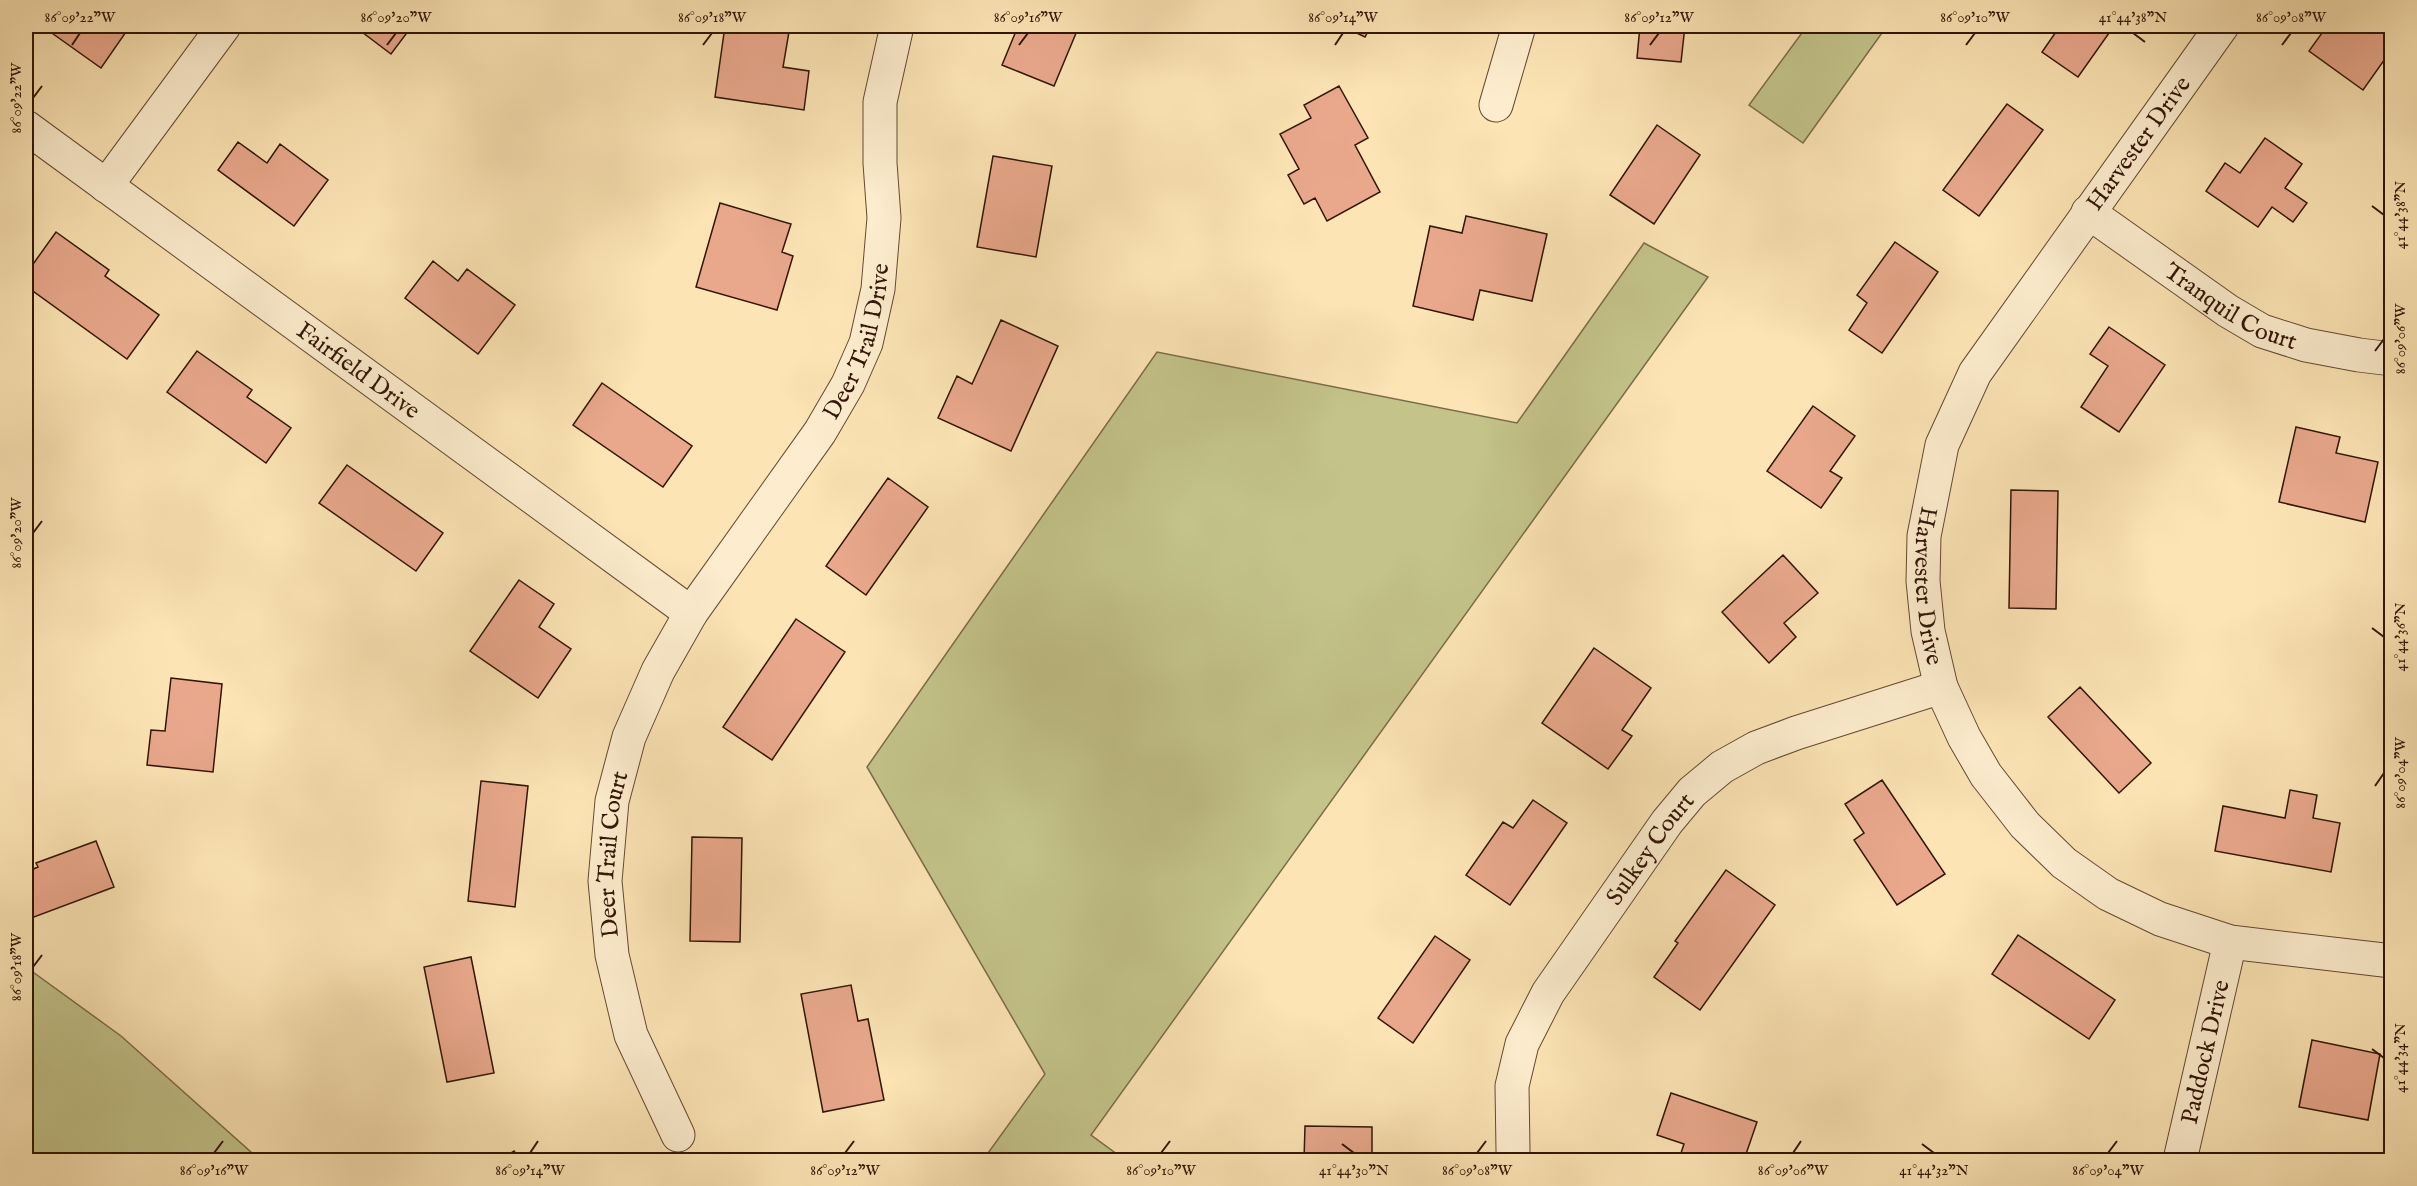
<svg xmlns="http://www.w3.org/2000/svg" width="2417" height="1186" font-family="'IM FELL English',serif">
<rect width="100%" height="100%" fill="#fce4b4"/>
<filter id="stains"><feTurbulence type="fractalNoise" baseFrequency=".00333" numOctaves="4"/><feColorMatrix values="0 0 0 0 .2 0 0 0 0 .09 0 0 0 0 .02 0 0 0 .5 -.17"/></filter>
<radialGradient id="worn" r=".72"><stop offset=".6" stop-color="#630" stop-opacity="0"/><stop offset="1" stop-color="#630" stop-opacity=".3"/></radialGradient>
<!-- green -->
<path fill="#c3c38a" stroke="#7a6c48" stroke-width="1.5" d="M1807 26H1887L1803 143 1749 105Z
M1644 243 1708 277 1091 1135 1125 1160H983L1045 1074 867 767 1157 352 1517 423Z
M26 967 121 1036 260 1160H26Z"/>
<!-- building -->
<path fill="#e9a88c" stroke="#311506" stroke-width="1.5" d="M42 26H118L126 32 101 68Z
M354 26H412L391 54Z
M725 26H790L783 67 809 71 804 110 715 97Z
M1002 26H1079L1054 86 1002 65 1016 31Z
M1342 26H1371L1365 37Z
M1640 26H1685L1681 62 1637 58Z
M2060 26H2114L2078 77 2042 52Z
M2327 26H2388L2392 28V49L2363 90 2309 51Z
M1339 86 1368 138 1355 145 1380 192 1327 221 1315 198 1304 204 1288 175 1299 169 1280 134 1311 118 1304 105Z
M2007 104 2043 130 1979 216 1943 190Z
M1657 125 1700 155 1654 224 1610 195Z
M2265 138 2302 164 2285 188 2307 203 2293 222 2272 207 2258 227 2206 191 2225 163 2240 173Z
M238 142 267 163 280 144 328 180 294 226 218 170Z
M993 156 1052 166 1036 257 977 247Z
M720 203 791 224 782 252 793 256 777 310 696 287Z
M1466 216 1547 234 1532 301 1480 290 1473 320 1413 306 1430 226 1462 233Z
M56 232 109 270 105 276 159 315 127 359 26 286V274Z
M1895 242 1938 272 1882 353 1849 330 1867 303 1857 295Z
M433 261 458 281 467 269 515 305 478 354 405 298Z
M1001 320 1058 346 1011 451 938 418 957 376 972 384Z
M2109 327 2165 365 2119 432 2081 407 2108 366 2090 354Z
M197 351 252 390 247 397 291 428 266 463 167 392Z
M602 383 692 446 663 487 573 425Z
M1813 406 1855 436 1830 471 1842 478 1821 508 1767 471Z
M2296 427 2340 437 2336 453 2378 462 2365 522 2279 502Z
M347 465 443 533 416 571 319 503Z
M888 478 928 507 866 595 826 566Z
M2011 490 2058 491 2056 609 2009 608Z
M1783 555 1818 593 1784 623 1796 637 1769 663 1722 612Z
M519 580 554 604 539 627 571 649 538 698 470 651Z
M796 619 845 652 772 760 723 727Z
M1594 648 1651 688 1622 730 1632 736 1608 769 1542 723Z
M171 678 222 684 213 772 147 765 151 730 165 731Z
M2080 687 2151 763 2119 793 2048 717Z
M1882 780 1945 874 1897 905 1854 840 1864 833 1845 804Z
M481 781 528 786 515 907 468 901Z
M2290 790 2317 795 2313 818 2340 823 2331 872 2215 851 2223 806 2285 818Z
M1533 800 1567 823 1510 905 1466 875 1503 822 1513 828Z
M692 837 742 838 740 942 690 941Z
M96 841 114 887 26 920V872L38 867 36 863Z
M1726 870 1775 905 1700 1010 1654 977 1678 943 1675 941Z
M2018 935 2115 1000 2089 1039 1992 974Z
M1435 936 1470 960 1413 1043 1378 1018Z
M471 957 494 1073 447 1082 424 967Z
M851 985 858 1021 868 1019 884 1100 823 1112 801 994Z
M2312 1040 2380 1054 2368 1120 2299 1107Z
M1671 1093 1757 1122 1744 1160 1679 1159 1684 1144 1657 1135Z
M1305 1126 1372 1127V1160H1304Z
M514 1151 520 1160H500Z"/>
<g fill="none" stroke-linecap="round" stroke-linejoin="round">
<defs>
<g id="minor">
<path id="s1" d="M2222 26 1975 373 1942 445 1924 536 1923 581 1928 631 1941 687 1964 737 1986 775 2025 825 2064 863 2108 894 2160 919 2230 942 2392 961"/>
<path d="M1496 105 1519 26"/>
<path id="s2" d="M26 127 691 613"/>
<path d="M106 186 224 26"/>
<path id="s3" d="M2088 212 2228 311 2262 331 2306 345 2359 355 2392 359"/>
<path id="s4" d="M678 1135 631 1035 612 955 605 881 612 801 629 737 658 671 691 613 820 432 848 384 866 343 878 289 884 218 880 163V102L897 26"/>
<path id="s5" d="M1513 1151 1512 1086 1522 1044 1548 993 1667 822 1692 792 1722 767 1756 748 1796 733 1941 687"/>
<path id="s6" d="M2180 1160 2230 942"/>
</g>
</defs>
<!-- minor casing -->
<use href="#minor" stroke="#644932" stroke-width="35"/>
<!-- minor -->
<use href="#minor" stroke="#fdedce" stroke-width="33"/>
</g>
<!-- ticks -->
<path fill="none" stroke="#311506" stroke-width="2" d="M2133 33 2145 42M72 45 80 33M387 45 396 33M703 45 712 33M1019 45 1028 33M1335 45 1343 33M1650 45 1659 33M1966 45 1975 33M2282 45 2291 33M33 98 42 86M2372 206 2384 215M2375 351 2384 339M33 533 42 521M2372 628 2384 637M2375 786 2384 773M33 967 42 955M2372 1049 2384 1058M1342 1144 1354 1153M1922 1144 1934 1153M214 1153 223 1141M530 1153 538 1141M845 1153 854 1141M1161 1153 1170 1141M1477 1153 1486 1141M1793 1153 1801 1141M2108 1153 2117 1141"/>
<g text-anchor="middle" stroke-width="6" stroke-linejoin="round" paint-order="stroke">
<!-- street labels -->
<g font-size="24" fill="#311506" stroke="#fdedce">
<text transform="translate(2138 143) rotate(-54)" y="8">Harvester Drive</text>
<text dy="8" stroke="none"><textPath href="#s3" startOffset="172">Tranquil Court</textPath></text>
<text dy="8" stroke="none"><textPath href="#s4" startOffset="874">Deer Trail Drive</textPath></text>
<text dy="8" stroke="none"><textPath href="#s2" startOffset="412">Fairfield Drive</textPath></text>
<text dy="8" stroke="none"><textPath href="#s1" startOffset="648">Harvester Drive</textPath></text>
<text dy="8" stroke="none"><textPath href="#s5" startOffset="342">Sulkey Court</textPath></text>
<text dy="8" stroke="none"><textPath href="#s4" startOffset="294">Deer Trail Court</textPath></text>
<text dy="8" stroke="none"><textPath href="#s6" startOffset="111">Paddock Drive</textPath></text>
</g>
</g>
<!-- margin -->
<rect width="2417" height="1186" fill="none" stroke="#fce4b4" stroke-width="66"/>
<rect x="33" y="33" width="2351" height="1120" fill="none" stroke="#311506" stroke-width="2"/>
<g font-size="15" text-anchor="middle" fill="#311506">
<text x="80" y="22">86°09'22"W</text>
<text x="396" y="22">86°09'20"W</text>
<text x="712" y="22">86°09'18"W</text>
<text x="1028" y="22">86°09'16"W</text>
<text x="1343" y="22">86°09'14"W</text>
<text x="1659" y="22">86°09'12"W</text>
<text x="1975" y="22">86°09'10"W</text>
<text x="2133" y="22">41°44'38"N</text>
<text x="2291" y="22">86°09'08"W</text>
<text transform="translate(16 98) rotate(-90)" y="5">86°09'22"W</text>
<text transform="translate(2400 215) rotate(-90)" y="5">41°44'38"N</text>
<text transform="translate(2400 339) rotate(-90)" y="5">86°09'06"W</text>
<text transform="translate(16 533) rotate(-90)" y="5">86°09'20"W</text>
<text transform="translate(2400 637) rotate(-90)" y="5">41°44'36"N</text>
<text transform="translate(2400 773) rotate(-90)" y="5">86°09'04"W</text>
<text transform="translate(16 967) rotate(-90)" y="5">86°09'18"W</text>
<text transform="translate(2400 1058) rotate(-90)" y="5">41°44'34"N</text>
<text x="214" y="1175">86°09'16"W</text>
<text x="530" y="1175">86°09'14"W</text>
<text x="845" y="1175">86°09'12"W</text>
<text x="1161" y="1175">86°09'10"W</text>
<text x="1354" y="1175">41°44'30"N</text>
<text x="1477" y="1175">86°09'08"W</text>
<text x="1793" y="1175">86°09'06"W</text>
<text x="1934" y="1175">41°44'32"N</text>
<text x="2108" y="1175">86°09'04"W</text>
</g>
<rect width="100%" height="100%" filter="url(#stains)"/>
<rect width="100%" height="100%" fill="url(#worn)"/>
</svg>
